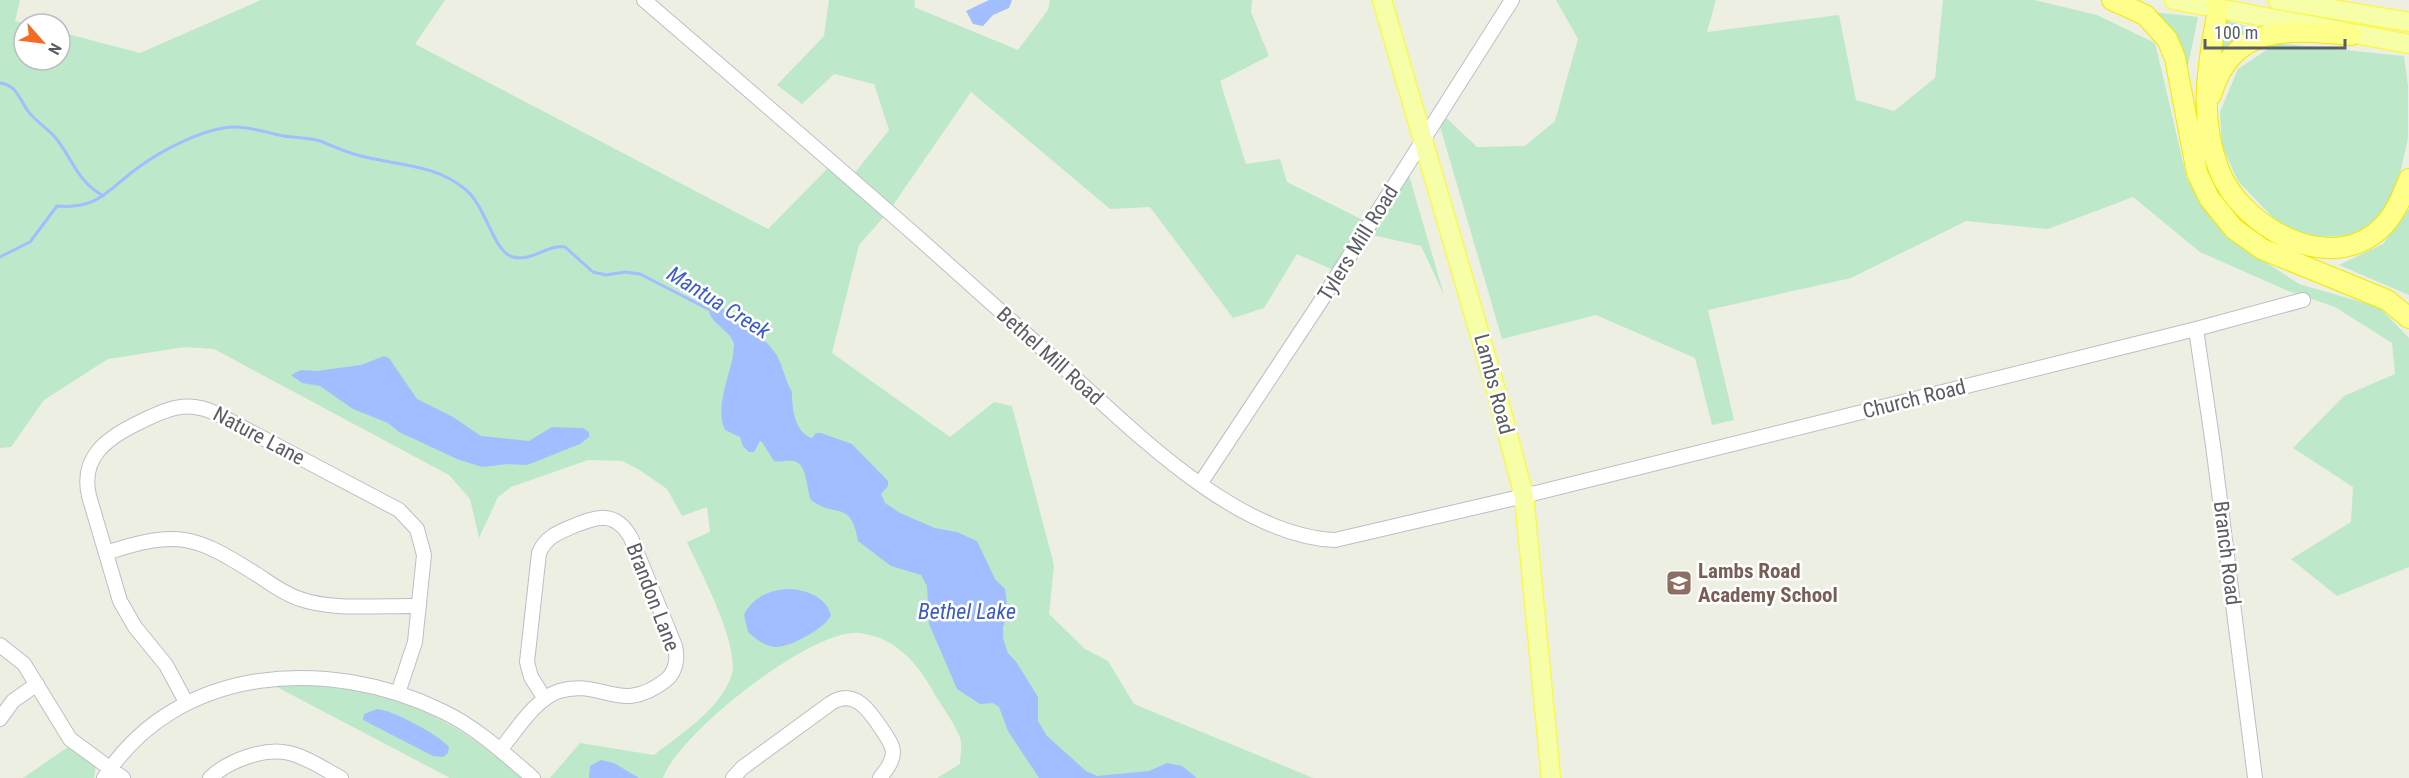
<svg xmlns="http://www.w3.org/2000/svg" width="2409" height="778" font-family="'Roboto Condensed',sans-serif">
<rect width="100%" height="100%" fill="#eeefe3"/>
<!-- green -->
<path fill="#bde8c9" d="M0 0H20L15 21 28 24H24V60H60V32L140 53 261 0H445L415 44 768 229 831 165 850 179 889 130 874 84 834 74 802 104 777 85 824 36 829 0H915L914 7 1018 50 1048 10 1050 0H1252L1251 12 1269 56 1220 81 1246 164 1280 159 1287 182 1369 223 1406 165 1444 295 1421 246 1364 233 1338 272 1297 254 1264 308 1233 318 1150 207 1110 209 971 92 889 211 859 245 832 353 950 437 994 402 1012 406 1054 565 1049 614 1085 649 1108 661 1134 704 1313 778H937L960 764C960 757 962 748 961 741 957 726 942 707 934 693 918 664 896 637 859 633 812 628 678 734 663 778H550L580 743 654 755C673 740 695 725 711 708 720 699 732 681 733 668 733 632 702 575 687 542L710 532 707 507 682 516 667 489 638 469 622 461 588 460 511 487 498 497 479 538 470 499 449 475 214 349 185 347 108 359 44 400 11 447 0 448Z
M1556 0H1716L1707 32 1839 15 1856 100 1894 111 1935 78 1943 0H2034L2097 15 2155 43 2187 179 2227 237 2299 284 2379 307 2409 338V567L2337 596 2291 559 2351 522 2353 487 2293 448 2344 396 2395 374 2392 343 2335 307 2286 290 2200 252 2133 197 2048 229 1966 221 1851 278 1708 310 1734 420 1712 425 1695 358 1596 315 1502 339 1437 116 1440 112 1477 147 1525 146 1555 121 1578 39Z
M2152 12 2198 17 2184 84Z
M2225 20 2258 30 2217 62Z
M2277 43 2404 56 2408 86V138L2398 183 2378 219 2351 236 2310 237 2282 227 2238 181 2222 146 2220 112 2238 69Z
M2409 209V295L2339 265 2383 244Z
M323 685C409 696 457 722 523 778H450L275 686Z
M71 745 96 765 94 778H23Z"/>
<!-- water -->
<path fill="#a3beff" d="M989 0H1012L1009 8 993 15 983 26 973 24 966 11Z
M713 305C729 308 767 339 776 354 783 366 785 380 792 392 792 407 794 432 812 438L816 433H821L852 444 888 481V486L881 494 885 503 900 513 935 528 957 532 977 541 995 579 1005 589 1008 613 1003 627V638L1008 653 1017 663 1038 697V721L1047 736 1086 771 1097 776 1149 771 1167 763 1182 766 1197 778H1039L1008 731 999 707 993 703 980 704 957 689 929 624 927 586 921 575 891 566 858 541C851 499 836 519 811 500 806 488 808 465 794 461 787 459 781 463 774 461L762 442 760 441 754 452H749L743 446 740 437 725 430C713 405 734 370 734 344 730 330 714 326 709 312Z
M384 356 389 358 417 399 453 417 481 436 529 441 552 427 583 428 589 432V437L580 444 527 465 508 464 482 467 457 459 399 432 388 423 353 409 320 386 302 383 291 375 301 370 316 371 361 365Z
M787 589C804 589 826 596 831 615 827 627 791 647 777 647 765 647 756 639 748 632L744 615C752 598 769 590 787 589Z
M377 709C393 710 439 735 449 747L448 753 443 757 433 756 363 720 364 714Z
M601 760 614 763 639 778H589L590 766Z"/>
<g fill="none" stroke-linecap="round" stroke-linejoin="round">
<!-- stream -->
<path stroke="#a3beff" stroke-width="3" d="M0 83C17 85 19 99 28 111 35 121 46 127 54 136 73 158 75 179 103 196
M0 257 30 242 57 206C99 210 108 189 139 167 162 150 206 127 235 127 252 127 267 133 284 136 295 138 309 137 320 141 331 145 342 151 354 154 393 166 432 162 465 189 487 207 493 252 513 257 532 262 548 244 565 247L593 272 606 275 625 272 640 274 710 310"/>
<defs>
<path id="minor" d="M644 0C737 80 830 160 922 241 969 283 1017 326 1064 368 1134 431 1237 536 1335 540L1524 496 2196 329 2303 300
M2196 329 2213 445 2255 778
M1200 484 1319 304 1512 0
M106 553C177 530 193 534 256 574 270 583 284 594 300 599 333 611 383 605 419 606
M0 645 24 664 70 739 123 778
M186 702 166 665 135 627 120 601 89 496C80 457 107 438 138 423 166 409 187 399 217 414L399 510 417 529 424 555 415 642 398 693
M0 719 13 701 37 684
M500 750C517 730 534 700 559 691 603 678 620 716 666 680 676 672 678 658 675 646L631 538C615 509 596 517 571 527 557 533 545 538 539 553L527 662 531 677 545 699
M104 778C177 664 329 656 442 711 476 727 504 753 533 778
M210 778C228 761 264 747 289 753 307 757 324 769 341 778
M733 778 742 768 831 703C854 688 869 710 881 728 886 736 893 744 893 753 892 763 886 770 880 778"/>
<path id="major" d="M1382 0 1496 390 1524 496 1551 778
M2174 0 2409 44
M2278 0 2409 22"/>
<path id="highway" d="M2112 0 2145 15 2167 39 2175 58 2197 173 2209 198 2234 229 2262 249 2387 300 2409 318
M2216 0 2218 9C2208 64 2198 116 2219 170 2241 226 2327 276 2379 230 2394 217 2402 197 2409 179
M2211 95C2233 23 2289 29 2351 35"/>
</defs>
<!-- minor casing -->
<use href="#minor" stroke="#bdbec5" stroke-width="16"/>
<!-- major casing -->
<use href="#major" stroke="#faf850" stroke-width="21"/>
<!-- highway casing -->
<use href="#highway" stroke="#f2e700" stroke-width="22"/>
<!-- minor -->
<use href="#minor" stroke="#fff" stroke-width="14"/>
<!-- major -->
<use href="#major" stroke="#f6ffa8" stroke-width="18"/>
<!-- highway -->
<use href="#highway" stroke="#fdff8a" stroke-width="20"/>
</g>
<!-- icons -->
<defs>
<symbol id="school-square" viewBox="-11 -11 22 22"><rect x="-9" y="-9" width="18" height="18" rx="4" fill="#8d6e63" stroke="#fff"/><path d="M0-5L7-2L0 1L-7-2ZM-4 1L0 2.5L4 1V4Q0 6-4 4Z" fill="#fff"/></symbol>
</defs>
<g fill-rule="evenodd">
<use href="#school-square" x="1664" y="568" width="30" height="30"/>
</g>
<g text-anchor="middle" stroke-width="5" stroke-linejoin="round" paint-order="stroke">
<!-- street labels -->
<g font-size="21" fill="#5b5d65" stroke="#fff">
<text transform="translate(1358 243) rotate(-58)" y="7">Tylers Mill Road</text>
<text transform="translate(1050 356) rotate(42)" y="7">Bethel Mill Road</text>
<text transform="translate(1494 384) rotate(75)" y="7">Lambs Road</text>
<text transform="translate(1914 399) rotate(-14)" y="7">Church Road</text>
<text transform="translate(259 436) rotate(28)" y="7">Nature Lane</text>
<text transform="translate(2227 553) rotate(83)" y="7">Branch Road</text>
<text transform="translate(653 597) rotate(69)" y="7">Brandon Lane</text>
</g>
<!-- education labels -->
<g font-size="21" font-weight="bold" fill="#785e54" stroke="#fff" text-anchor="start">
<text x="1698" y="578">Lambs Road<tspan x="1698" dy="24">Academy School</tspan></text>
</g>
<!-- water labels -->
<g font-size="22" font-style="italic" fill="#3d5ccb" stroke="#fff">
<text transform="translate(719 302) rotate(32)" y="8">Mantua Creek</text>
<text x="967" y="619">Bethel Lake</text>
</g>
</g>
<!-- north arrow -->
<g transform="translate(42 42) rotate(118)"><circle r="28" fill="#ffffff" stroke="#bdbec1" stroke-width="1.5"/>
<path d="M0-4.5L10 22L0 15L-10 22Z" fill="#f46b23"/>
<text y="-9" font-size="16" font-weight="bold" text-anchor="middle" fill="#5b5d65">N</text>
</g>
<!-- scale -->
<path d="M2205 39v9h140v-9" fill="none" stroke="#5b5d65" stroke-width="3"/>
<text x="2214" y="39" font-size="18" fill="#5b5d65" stroke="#ffffff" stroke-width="4.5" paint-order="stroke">100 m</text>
</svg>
